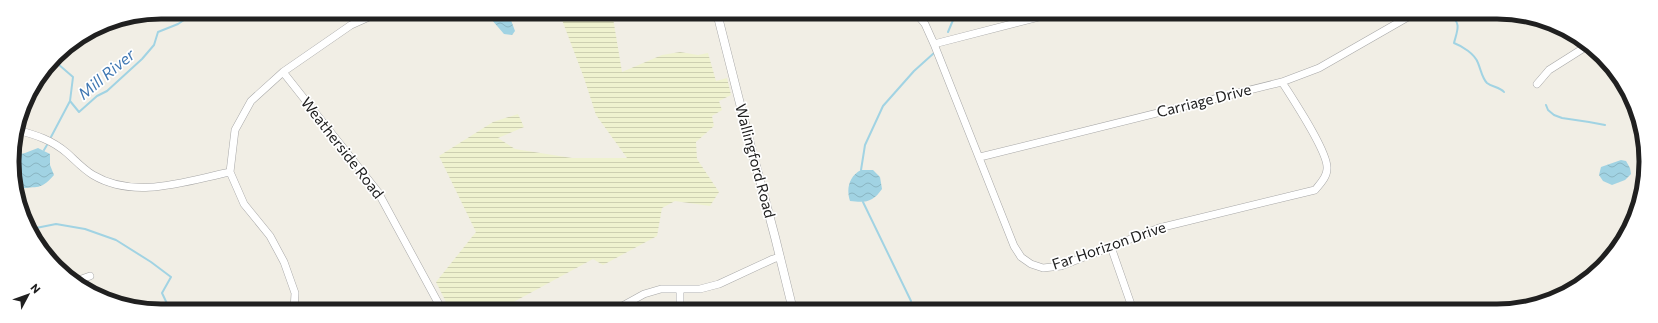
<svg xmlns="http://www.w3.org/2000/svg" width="1658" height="323" font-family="Commissioner,sans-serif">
<defs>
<pattern id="farmland-rules" width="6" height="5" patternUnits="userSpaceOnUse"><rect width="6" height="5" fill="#eff2cf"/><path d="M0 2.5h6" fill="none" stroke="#cdcfb1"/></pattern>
<pattern id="water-waves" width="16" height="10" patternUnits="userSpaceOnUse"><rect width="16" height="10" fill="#a1d3e3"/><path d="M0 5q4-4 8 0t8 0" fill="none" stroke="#8ab5c2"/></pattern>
</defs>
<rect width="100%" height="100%" fill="#f1eee5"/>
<!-- farmland -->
<path fill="url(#farmland-rules)" d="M513 12H553L521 21Z
M559 12H612L622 72 662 55 680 52 698 55 708 53 716 81 727 78 731 95 719 101 722 110 712 116 714 126 696 142 697 159 719 192 710 206 675 201 662 208 657 236 603 265 593 259 499 310H450L436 282 476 232 439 156 493 122 518 114 524 127 498 138 515 149 572 158H627L596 115 584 78Z"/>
<!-- water -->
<path fill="url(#water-waves)" d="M485 12H508L515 31 512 35 504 34Z
M38 148 50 154V165L54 175C39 193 35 184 17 190L13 156 25 153Z
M1621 160 1626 161 1630 168 1631 174 1625 180 1612 185 1603 181 1599 175 1601 167Z
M861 170H873L880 177 882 189C873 202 866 203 850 201 846 189 849 176 861 170Z"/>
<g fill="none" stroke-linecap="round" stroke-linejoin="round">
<!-- stream -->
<path stroke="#a1d3e3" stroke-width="2" d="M1438 13 1444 18 1450 15C1462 23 1457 31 1454 43 1462 46 1475 54 1478 63 1481 70 1482 78 1487 83 1492 87 1500 87 1504 92
M948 32 956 13
M57 55 58 64 73 77 70 101 79 112 97 96 107 91 142 59 154 45 158 32 178 24 196 12
M1546 105 1548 110 1554 115 1562 118 1589 122 1605 125
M51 137 70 101
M44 150 47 145
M861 170 865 145 883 106 914 71 934 53
M863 202 911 301
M31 229 56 224 85 229 116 240 151 262 171 277 162 293 170 310
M918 309 920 310"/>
<defs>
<path id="minor" d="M916 13 925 24 934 44 1014 246 1021 257 1031 264 1043 268 1061 266 1159 228 1315 190C1320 184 1327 177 1327 169 1329 153 1292 98 1282 82
M934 44 1055 13
M283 72 378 192 442 310
M1537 84 1549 70 1587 46
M17 130C36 135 52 140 67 153 76 161 83 169 93 175 135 200 186 181 230 172
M980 157 1282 82 1319 68 1415 13
M1111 247 1133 310
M76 281 90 276
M294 310 295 293 284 262 270 236 244 204 230 172 235 130 251 101 283 72 351 25 380 12
M615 310 644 294 661 289H700L719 284 773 259 780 257
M680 310V290"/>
<path id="tertiary" d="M717 13 751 147 775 237 793 310"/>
</defs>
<!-- minor casing -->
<use href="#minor" stroke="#a7a7a7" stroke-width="8"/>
<!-- tertiary casing -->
<use href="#tertiary" stroke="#a7a7a7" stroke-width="9"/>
<!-- minor -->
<use href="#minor" stroke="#fff" stroke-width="7"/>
<!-- tertiary -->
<use href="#tertiary" stroke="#fff" stroke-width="8"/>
</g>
<g text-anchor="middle" stroke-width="3.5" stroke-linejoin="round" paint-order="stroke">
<!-- street labels -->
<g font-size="15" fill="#202020" stroke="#fff">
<text transform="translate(1204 101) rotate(-14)" y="5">Carriage Drive</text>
<text transform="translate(342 148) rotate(52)" y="5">Weatherside Road</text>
<text transform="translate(755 161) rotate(75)" y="5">Wallingford Road</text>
<text transform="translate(1109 246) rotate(-19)" y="5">Far Horizon Drive</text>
</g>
<!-- water labels -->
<g font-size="16" font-style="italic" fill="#3f77b2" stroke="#fff">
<text transform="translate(106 74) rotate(-40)" y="6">Mill River</text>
</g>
</g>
<!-- crop -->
<path d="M0 0H1658V323H0ZM161 19H1497A142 142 0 0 1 1639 161V162A142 142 0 0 1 1497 304H161A142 142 0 0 1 19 162V161A142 142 0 0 1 161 19Z" fill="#fff" fill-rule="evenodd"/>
<path fill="none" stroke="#202020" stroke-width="5" d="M161 19H1497A142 142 0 0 1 1639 161V162A142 142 0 0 1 1497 304H161A142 142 0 0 1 19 162V161A142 142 0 0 1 161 19Z"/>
<!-- north arrow -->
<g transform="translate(28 295) rotate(49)" stroke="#ffffff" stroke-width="3" paint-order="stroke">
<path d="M0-3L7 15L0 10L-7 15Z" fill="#202020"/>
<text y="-6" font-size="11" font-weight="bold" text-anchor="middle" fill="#202020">N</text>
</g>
</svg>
